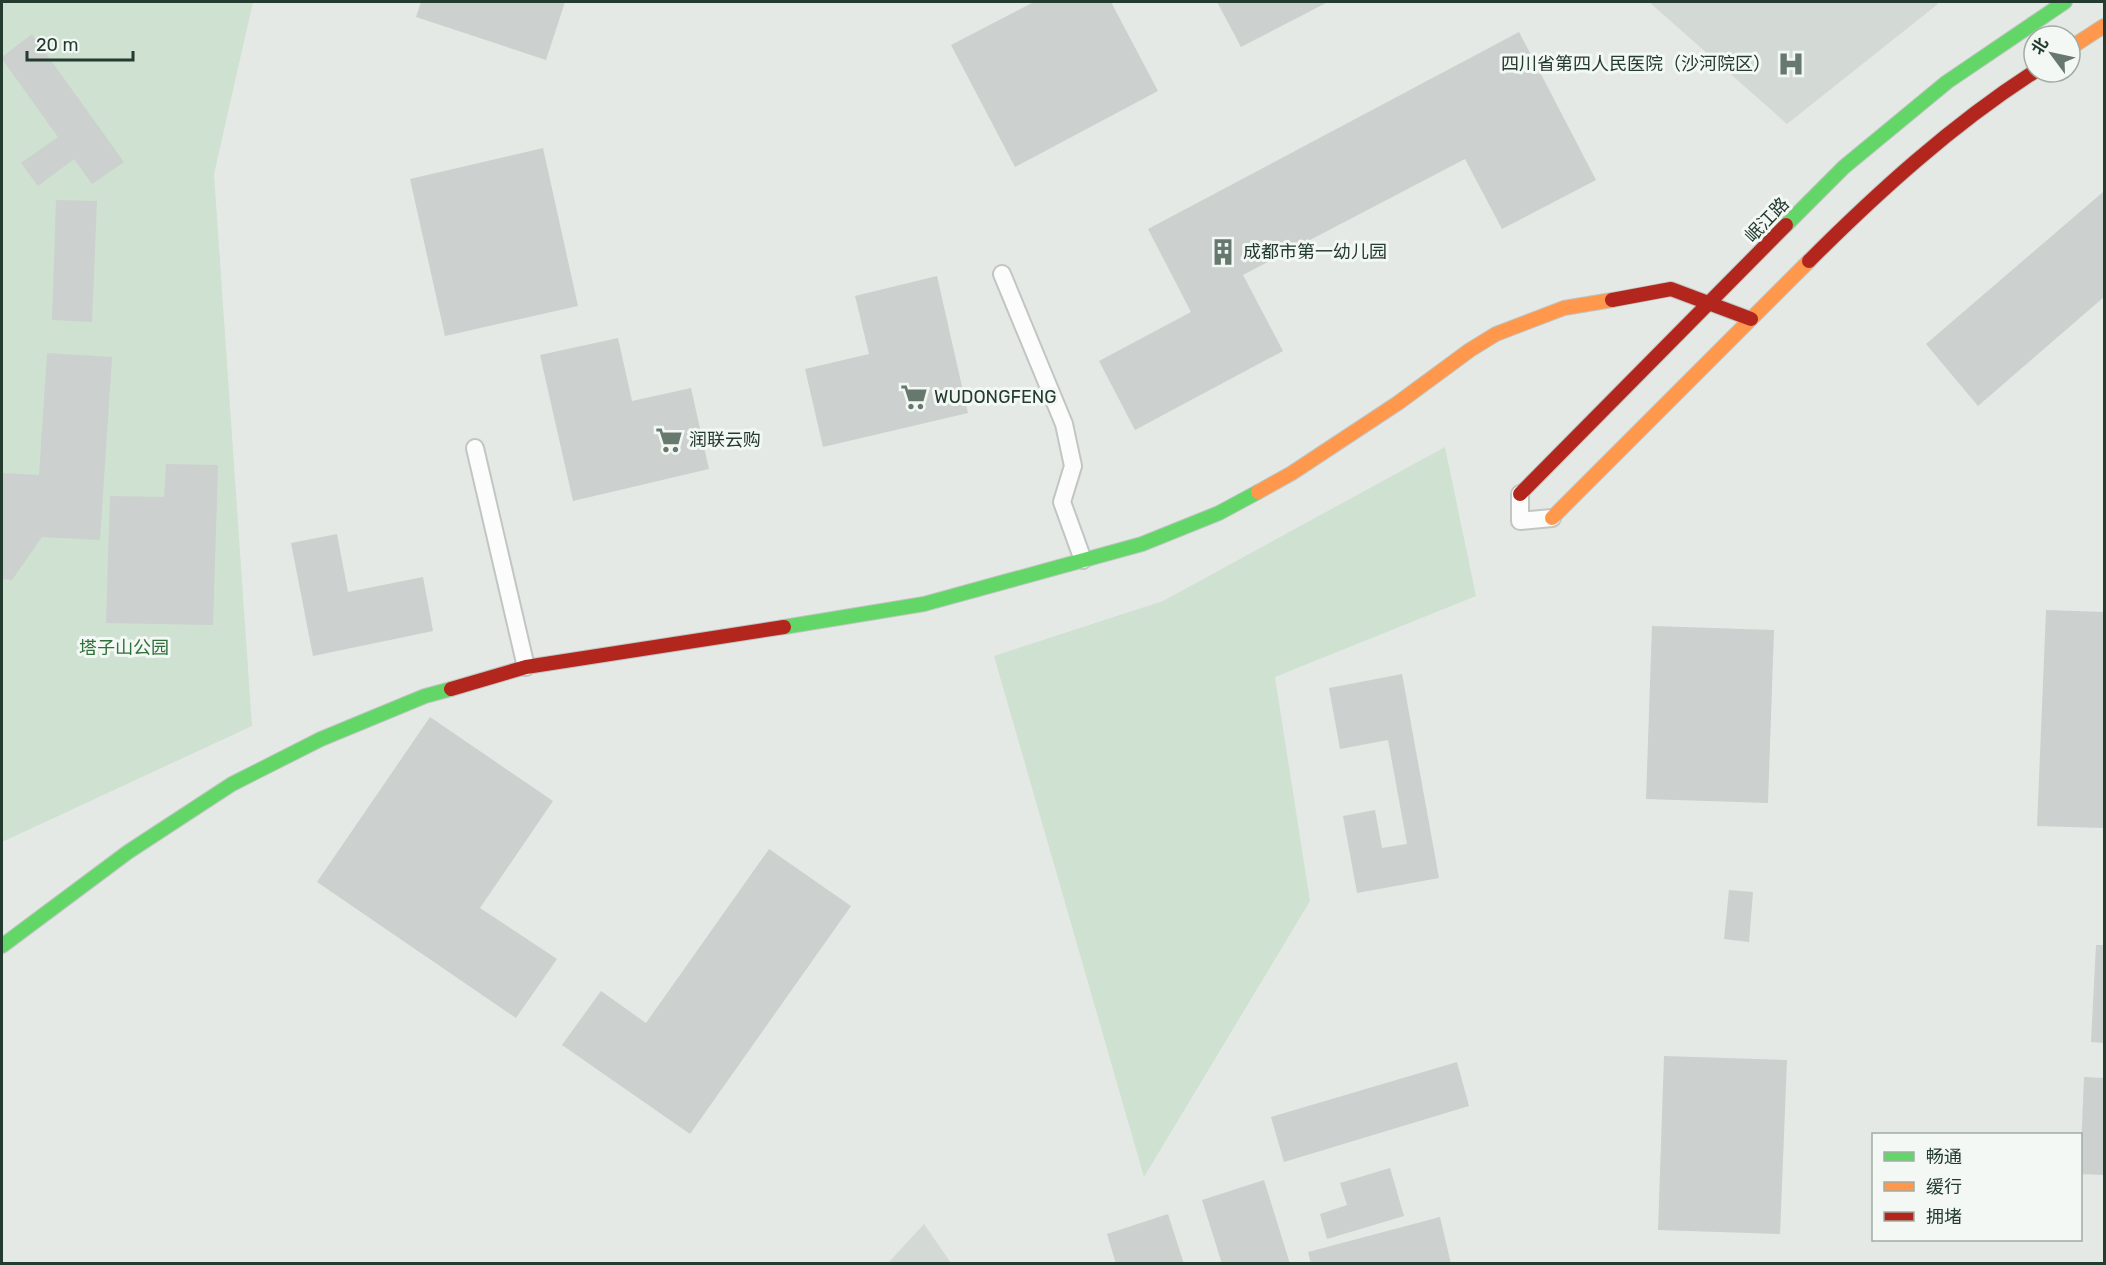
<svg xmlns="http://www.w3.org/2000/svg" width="2106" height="1265" font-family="Rubik,'Noto Sans SC',sans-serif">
<rect width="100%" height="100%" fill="#e4e9e6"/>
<!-- built -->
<path fill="#d3dad5" d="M1649 2H1936L1938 4 1787 124Z
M924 1224 951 1263H888Z"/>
<!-- green -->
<path fill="#cfe1d0" d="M2 2H253L214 174 252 726 2 842Z
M1445 447 1476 596 1275 677 1310 901 1144 1177 994 656 1163 601Z"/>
<!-- building -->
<path fill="#ccd0ce" d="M421 2H565L546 60 416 17Z
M1034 2H1111L1158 91 1015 167 951 45Z
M1217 2H1328L1241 47Z
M1519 32 1596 180 1502 229 1465 159 1243 275 1283 351 1135 430 1099 361 1191 312 1148 229Z
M32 34 124 162 92 184 74 159 38 186 21 163 58 137 2 59V57Z
M543 148 578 306 445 336 410 179Z
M2103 192 2104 194V297L1978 406 1926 344Z
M56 200 97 201 92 322 52 320Z
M937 276 968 413 823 447 805 369 869 354 855 296Z
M618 338 632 401 691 388 709 469 573 501 540 355Z
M47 353 112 357 100 540 42 537 12 580 2 579V473L39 475Z
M166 464 218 465 213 625 106 623 110 496 164 497Z
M337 534 348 592 423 577 433 631 313 656 291 543Z
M2046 610 2104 612V828L2037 826Z
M1652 626 1774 630 1768 803 1646 799Z
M1402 674 1439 878 1357 893 1343 816 1375 810 1382 848 1407 844 1388 740 1340 749 1329 688Z
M430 717 553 801 480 908 557 959 516 1018 317 882Z
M769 849 851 906 690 1134 562 1045 601 991 646 1023Z
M1729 890 1753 892 1749 942 1724 939Z
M2096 945H2104V1043L2091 1042Z
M1664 1056 1787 1060 1780 1234 1658 1230Z
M1457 1062 1469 1106 1284 1162 1271 1117Z
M2084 1077 2104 1078V1175L2080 1174Z
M1390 1168 1404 1216 1327 1239 1320 1214 1347 1205 1340 1183Z
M1264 1180 1290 1264H1222L1202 1200Z
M1168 1214 1184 1264H1116L1107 1234Z
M1440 1217 1451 1264H1311L1308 1252Z"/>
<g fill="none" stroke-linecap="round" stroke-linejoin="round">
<defs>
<path id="lane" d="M1002 274 1064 424 1073 466 1062 502 1083 560
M475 448 526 667
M1520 494V521L1552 518"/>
<path id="fast" d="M1786 225 1844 167 1947 82 2065 2
M784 627 924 604 1142 544 1219 513 1258 492
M2 946 128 852 232 784 321 739 425 696 451 689"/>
<path id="slow" d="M2070 48 2104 26
M1258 492 1292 473 1398 403 1470 350 1496 334 1564 308 1612 300
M1552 518 1809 261"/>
<path id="jam" d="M1809 261C1879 191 1952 125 2034 72
M1612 300 1671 289 1751 319
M1520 494 1786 225
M451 689 526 667 784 627"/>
</defs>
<!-- lane casing -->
<use href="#lane" stroke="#c1c6c3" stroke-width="20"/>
<!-- fast casing -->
<use href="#fast" stroke="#bfc5c1" stroke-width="16"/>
<!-- slow casing -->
<use href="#slow" stroke="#bfc5c1" stroke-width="16"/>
<!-- jam casing -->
<use href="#jam" stroke="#bfc5c1" stroke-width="16"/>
<!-- lane -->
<use href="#lane" stroke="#fbfcfb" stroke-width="16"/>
<!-- fast -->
<use href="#fast" stroke="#63d668" stroke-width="14"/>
<!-- slow -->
<use href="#slow" stroke="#ff974d" stroke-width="14"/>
<!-- jam -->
<use href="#jam" stroke="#b3261e" stroke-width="14"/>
</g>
<!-- icons -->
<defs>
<symbol id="hospital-bare" viewBox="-9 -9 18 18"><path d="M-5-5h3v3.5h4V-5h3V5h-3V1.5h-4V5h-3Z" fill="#67786f" stroke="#f3f8f4" stroke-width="2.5" paint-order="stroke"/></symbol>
<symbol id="building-bare" viewBox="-9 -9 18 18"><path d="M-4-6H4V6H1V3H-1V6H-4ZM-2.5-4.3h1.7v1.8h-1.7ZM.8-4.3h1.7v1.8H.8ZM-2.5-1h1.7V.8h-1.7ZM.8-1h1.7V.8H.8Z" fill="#67786f" stroke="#f3f8f4" stroke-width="2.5" paint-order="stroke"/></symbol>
<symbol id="supermarket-bare" viewBox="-9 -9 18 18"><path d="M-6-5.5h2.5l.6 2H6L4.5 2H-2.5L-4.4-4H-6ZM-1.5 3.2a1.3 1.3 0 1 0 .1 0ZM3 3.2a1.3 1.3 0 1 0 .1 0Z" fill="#67786f" stroke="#f3f8f4" stroke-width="2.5" paint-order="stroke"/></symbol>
</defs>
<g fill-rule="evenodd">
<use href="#hospital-bare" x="1772" y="45" width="38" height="38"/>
<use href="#building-bare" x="1204" y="233" width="38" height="38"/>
<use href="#supermarket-bare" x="895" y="378" width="38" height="38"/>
<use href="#supermarket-bare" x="650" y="421" width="38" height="38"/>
</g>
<g text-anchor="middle" stroke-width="6" stroke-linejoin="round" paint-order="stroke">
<!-- poi labels -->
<g font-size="18" fill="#243b2f" stroke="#f3f8f4" text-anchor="start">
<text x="1771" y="70" text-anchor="end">四川省第四人民医院（沙河院区）</text>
<text x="1243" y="258">成都市第一幼儿园</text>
<text x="934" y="403">WUDONGFENG</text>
<text x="689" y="446">润联云购</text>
</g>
<!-- street labels -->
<g font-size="18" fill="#243b2f" stroke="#f3f8f4">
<text transform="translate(1767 220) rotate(-46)" y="6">岷江路</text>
</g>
<!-- park labels -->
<g font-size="18" fill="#316f3a" stroke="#f3f8f4">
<text x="124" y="654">塔子山公园</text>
</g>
</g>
<!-- border -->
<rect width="2106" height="1265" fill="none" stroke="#243b2f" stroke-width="6"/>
<!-- legend -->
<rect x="1872" y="1133" width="210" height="108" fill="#f3f8f4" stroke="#a0aca5" stroke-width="1.5"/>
<rect x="1884" y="1152" width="30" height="9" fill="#63d668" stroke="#a0aca5" stroke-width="1.5"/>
<text x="1926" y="1163" font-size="18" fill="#243b2f">畅通</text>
<rect x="1884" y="1182" width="30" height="9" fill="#ff974d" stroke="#a0aca5" stroke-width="1.5"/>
<text x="1926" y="1193" font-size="18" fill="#243b2f">缓行</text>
<rect x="1884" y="1212" width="30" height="9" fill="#b3261e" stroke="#a0aca5" stroke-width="1.5"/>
<text x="1926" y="1223" font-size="18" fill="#243b2f">拥堵</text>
<!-- north arrow -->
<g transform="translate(2052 54) rotate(303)"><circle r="28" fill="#f3f8f4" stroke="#a0aca5" stroke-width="1.5"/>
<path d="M0-4.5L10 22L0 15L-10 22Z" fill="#67786f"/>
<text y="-9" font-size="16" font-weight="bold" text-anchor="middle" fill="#243b2f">北</text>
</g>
<!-- scale -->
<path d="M27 51v9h106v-9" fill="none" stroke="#243b2f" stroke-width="3"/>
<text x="36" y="51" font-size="18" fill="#243b2f" stroke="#f3f8f4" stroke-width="4.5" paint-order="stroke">20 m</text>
</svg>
